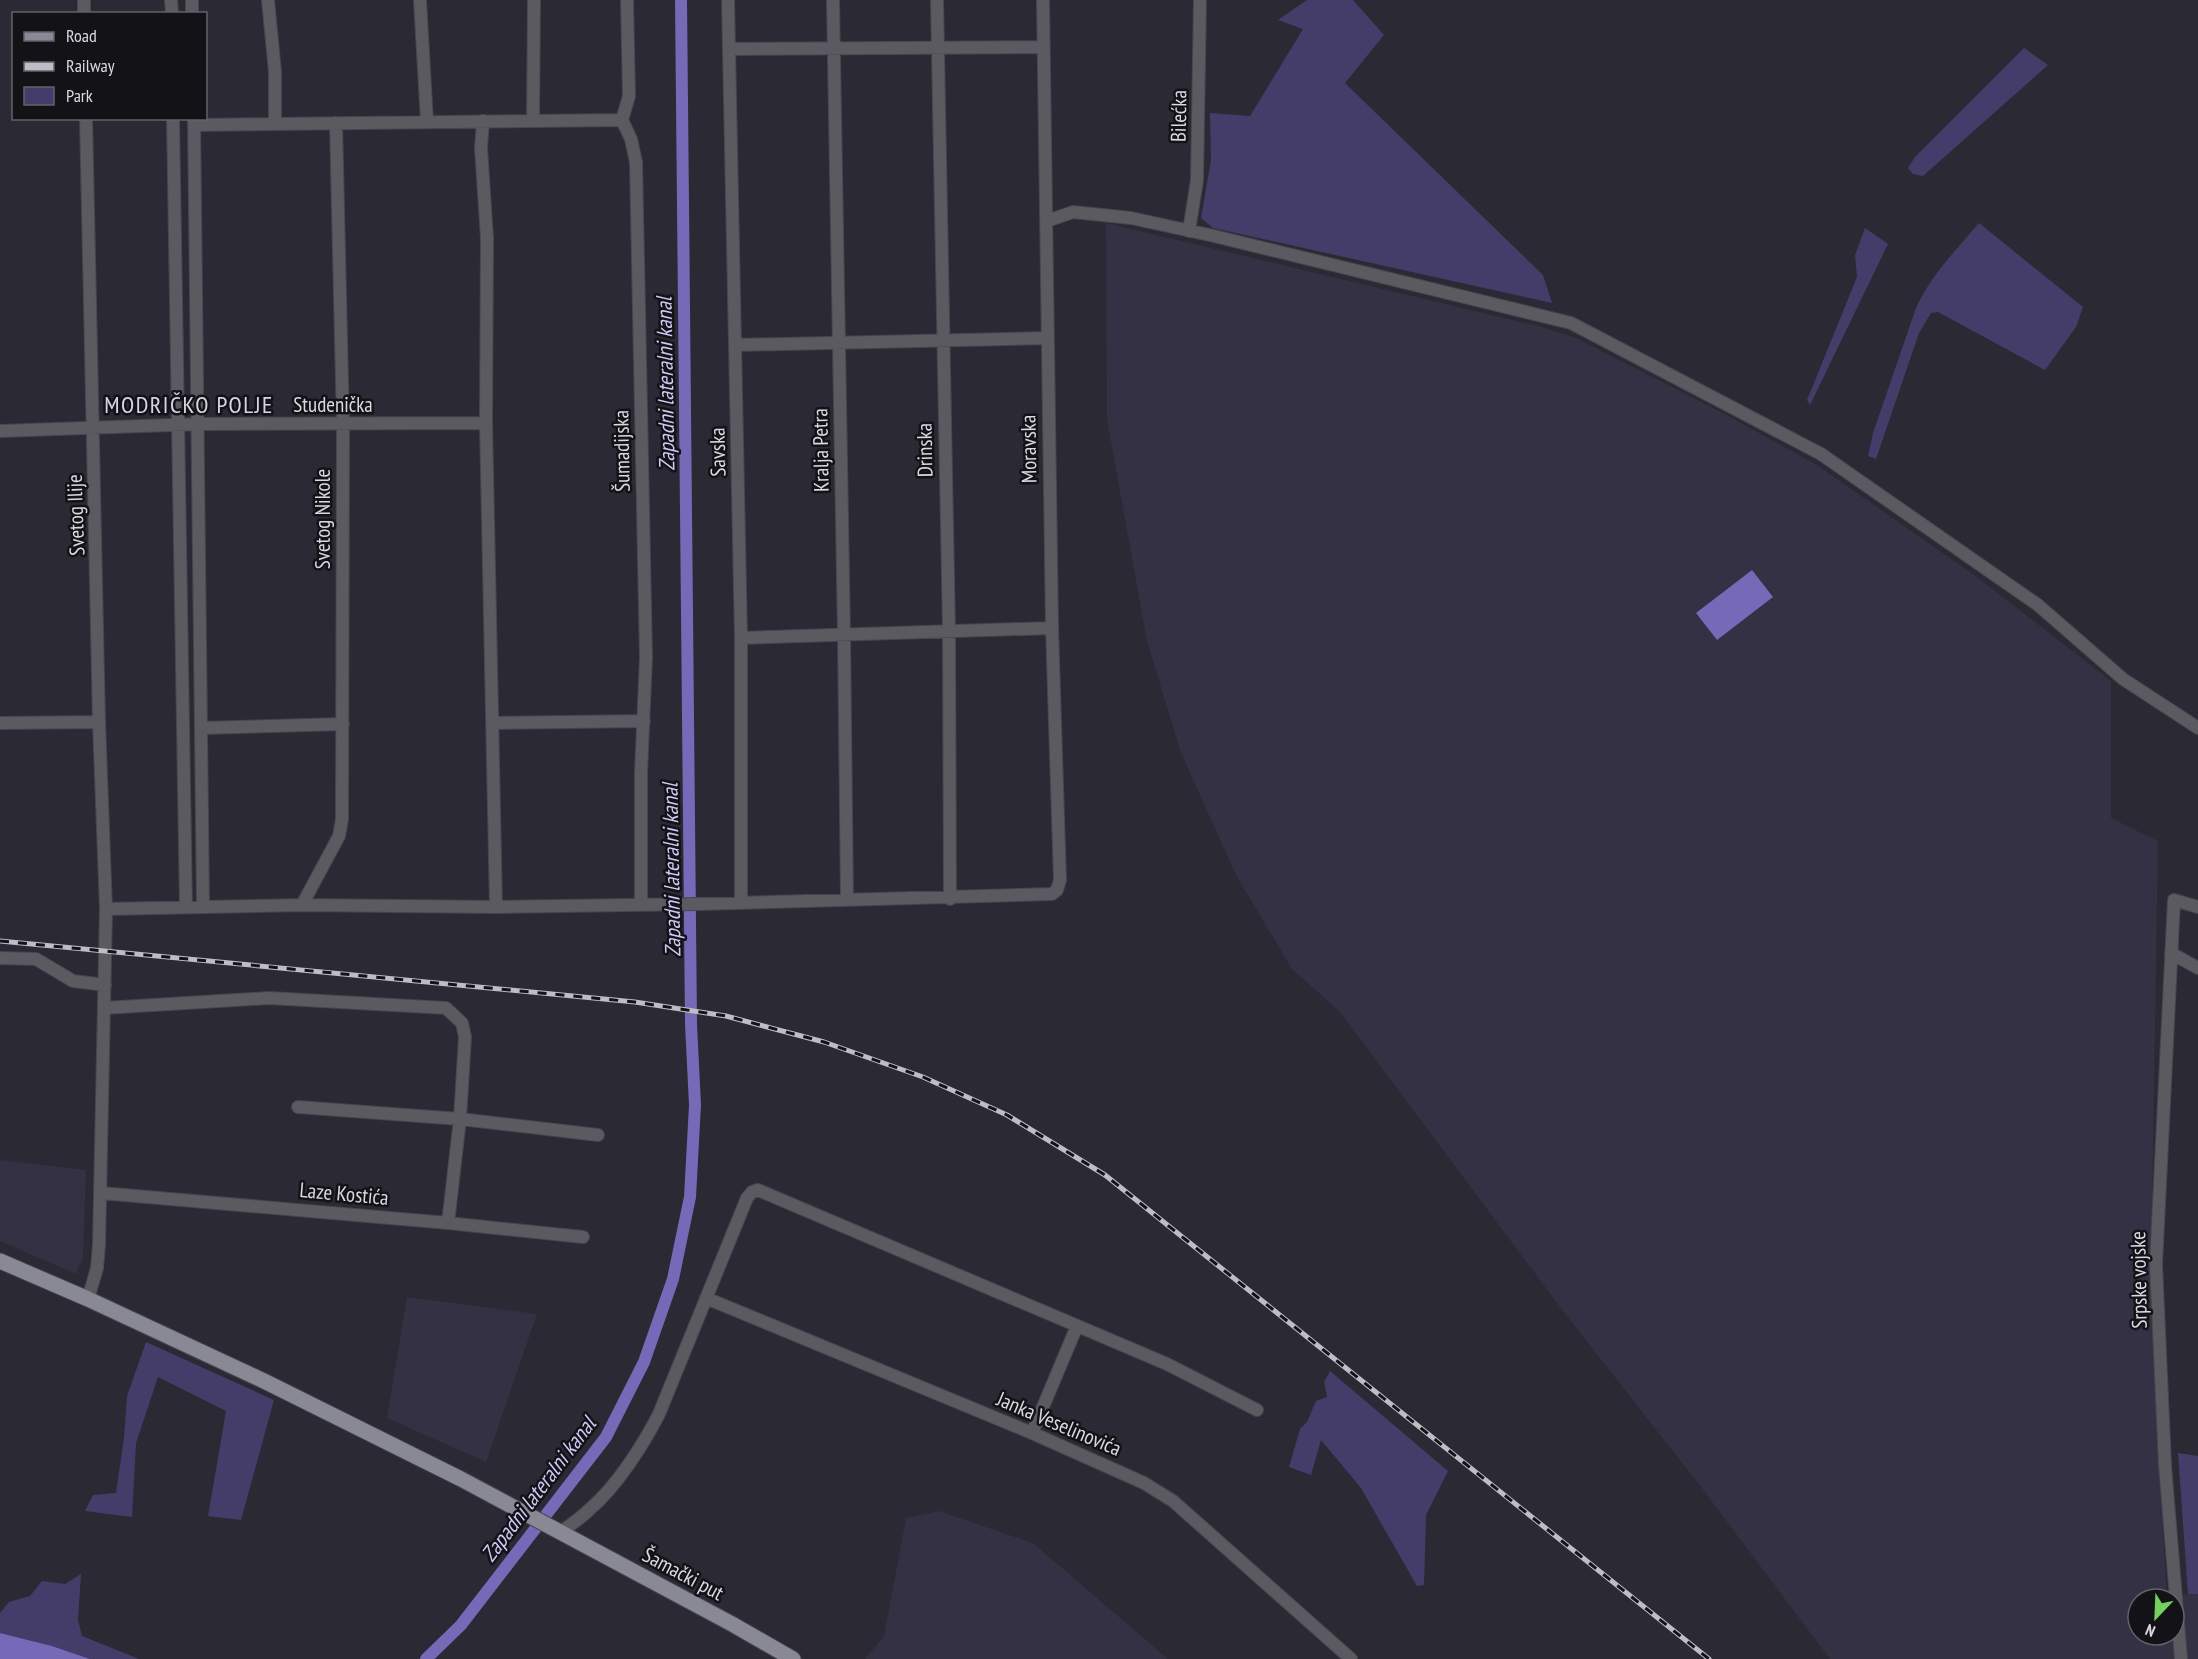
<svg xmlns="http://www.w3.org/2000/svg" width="2198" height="1659" font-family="'PT Sans Narrow',sans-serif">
<rect width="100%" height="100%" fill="#2a2934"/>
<!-- built -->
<path fill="#333143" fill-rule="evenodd" d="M1106 223 1542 327 1576 338 1723 413 1817 465 1977 577 2111 681V818L2158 841 2151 1279 2159 1471 2167 1595 2198 1594V1659H1830L1701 1487 1560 1307 1340 1012 1292 969 1236 875 1181 753 1147 641 1107 420ZM2138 1599H2174V1635H2138Z
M0 1160 86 1170 83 1257 76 1274 0 1241Z
M407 1297 537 1314 486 1462 387 1418Z
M939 1511 1033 1543 1168 1659H865L884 1636 906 1518Z"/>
<!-- green -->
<path fill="#443d6a" d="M1307 0H1353L1384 35 1345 83 1543 275 1552 303 1213 228 1201 218 1211 160 1210 113 1250 116 1303 29 1278 20Z
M2024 48 2048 65 1923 176 1913 174 1908 168 1915 157Z
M1979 223 2083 307 2076 327 2045 370 1938 312 1931 313 1919 333 1876 459 1868 456 1873 433 1916 308C1931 275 1956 250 1979 223Z
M1865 228 1888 244 1810 405 1807 400 1857 277 1855 255Z
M146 1342 274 1400 241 1520 208 1516 226 1411 158 1377 136 1443 132 1517 85 1511 93 1495 116 1493 124 1438 127 1396Z
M1330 1371 1448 1471 1426 1515 1424 1585 1417 1586 1361 1488 1321 1440 1311 1475 1289 1467 1300 1429 1307 1422 1316 1401 1327 1397 1324 1382Z
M2178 1453 2198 1456V1594H2188Z
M81 1574 78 1620 82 1636 139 1659H90L52 1646 0 1633V1613L9 1602 30 1596 42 1581 65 1584Z"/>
<!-- water -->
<path fill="#7669b8" d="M1752 570 1773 597 1717 640 1696 613Z
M0 1633 52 1646 90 1659H0Z"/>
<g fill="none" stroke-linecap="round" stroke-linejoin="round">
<!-- canal -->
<path stroke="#7669b8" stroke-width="12" d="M426 1659 461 1625 606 1437 644 1362 673 1279 690 1197 695 1105 691 1024 681 0"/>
<defs>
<path id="minor" d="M84 0V14
M171 0 172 14
M192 0V14
M268 0 275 72V124
M420 0 427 122
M627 0 629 96 622 120 631 139 636 162 646 657 641 773V905
M728 0 741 638V903
M833 0 844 634 847 900
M937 0 949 631 950 899
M729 49 1043 47
M86 118 99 722 106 909 99 1245 97 1268 88 1299
M173 118 186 907
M194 118 203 906
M483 121 481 148 487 238 486 423 496 907
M533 121 534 0
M194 125 622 120
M1047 221 1073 212 1131 218 1214 236 1571 323 1821 454 2038 605 2123 679 2198 728
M1189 231 1197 180 1200 0
M735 345 1047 338
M0 431 199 424 486 423
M741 638 1052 628
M0 723 99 722
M492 723 644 721
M202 728 343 724
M302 905 339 836 342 819 343 425 336 123
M106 909 302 905 496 907 698 904 1052 894 1057 890 1060 880 1052 628 1043 0
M2171 953 2198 968
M0 958 36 959 73 981 105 985
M104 1008 269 998 446 1008 462 1023 465 1037 460 1119 448 1223
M298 1107 460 1119 598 1135
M101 1193 448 1223 583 1237
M706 1298 1032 1433 1144 1483 1173 1501 1351 1659
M1032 1433 1077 1326
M560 1533C570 1525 581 1518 590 1509 617 1486 643 1445 659 1414L747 1198 752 1192 758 1190 1167 1364 1257 1410
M2181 1659 2165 1465 2156 1264 2174 900 2198 907"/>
<path id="major" d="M0 1261 88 1299 264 1381 461 1479 732 1624 793 1659"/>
</defs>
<!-- minor casing -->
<use href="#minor" stroke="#464550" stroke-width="14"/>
<!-- major casing -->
<use href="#major" stroke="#464550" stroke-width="17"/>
<!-- minor -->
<use href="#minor" stroke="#5a5a60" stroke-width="12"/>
<!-- major -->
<use href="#major" stroke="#898895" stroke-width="15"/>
<defs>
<path id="rail" d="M0 941 635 1002 726 1016 824 1042 923 1077 1007 1115 1105 1175 1709 1659"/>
</defs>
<!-- rail casing -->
<use href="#rail" stroke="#bebdc5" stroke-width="5"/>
<!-- rail -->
<use href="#rail" stroke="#131217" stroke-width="3" stroke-dasharray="9" stroke-linecap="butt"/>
</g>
<g text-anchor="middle" stroke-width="5" stroke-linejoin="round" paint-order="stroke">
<!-- street labels -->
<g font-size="21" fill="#dad9e1" stroke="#131217">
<text transform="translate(1179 116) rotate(-89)" y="7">Bilećka</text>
<text x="333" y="412">Studenička</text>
<text transform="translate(1029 449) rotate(-91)" y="7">Moravska</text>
<text transform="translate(821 450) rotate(-91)" y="7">Kralja Petra</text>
<text transform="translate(925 450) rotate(-91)" y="7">Drinska</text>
<text transform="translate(622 451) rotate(-91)" y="7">Šumadijska</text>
<text transform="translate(718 452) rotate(-91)" y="7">Savska</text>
<text transform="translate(76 515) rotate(-92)" y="7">Svetog Ilije</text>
<text transform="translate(323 519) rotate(-90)" y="7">Svetog Nikole</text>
<text transform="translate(344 1194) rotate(5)" y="7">Laze Kostića</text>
<text transform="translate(2139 1280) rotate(-91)" y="7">Srpske vojske</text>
<text transform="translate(1059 1424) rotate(23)" y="7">Janka Veselinovića</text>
<text transform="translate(683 1574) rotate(28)" y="7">Šamački put</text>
</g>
<!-- water labels -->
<g font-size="22" font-style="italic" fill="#cec9f5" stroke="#131217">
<text transform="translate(665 384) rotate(-91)" y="8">Zapadni lateralni kanal</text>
<text transform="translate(671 870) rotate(-91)" y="8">Zapadni lateralni kanal</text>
<text transform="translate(538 1489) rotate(-53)" y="8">Zapadni lateralni kanal</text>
</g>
<!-- quarter labels -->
<g font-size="24" letter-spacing="1.5" fill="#d7d5e5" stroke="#131217">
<text x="189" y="413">MODRIČKO POLJE</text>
</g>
</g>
<!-- legend -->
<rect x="12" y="12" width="195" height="108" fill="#131217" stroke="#636268" stroke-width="1.5"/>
<rect x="24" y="32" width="30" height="9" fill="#898895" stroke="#636268" stroke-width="1.5"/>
<text x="66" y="42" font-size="18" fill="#dad9e1">Road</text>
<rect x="24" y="62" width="30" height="9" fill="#bebdc5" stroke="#636268" stroke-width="1.5"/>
<text x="66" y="72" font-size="18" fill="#dad9e1">Railway</text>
<rect x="24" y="87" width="30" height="18" fill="#443d6a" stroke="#636268" stroke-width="1.5"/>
<text x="66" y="102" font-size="18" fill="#dad9e1">Park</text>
<!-- north arrow -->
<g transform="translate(2156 1617) rotate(203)"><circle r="28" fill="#131217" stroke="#636268" stroke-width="1.5"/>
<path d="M0-4.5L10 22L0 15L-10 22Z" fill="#74d25c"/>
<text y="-9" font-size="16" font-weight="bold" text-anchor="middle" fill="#dad9e1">N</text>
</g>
</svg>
